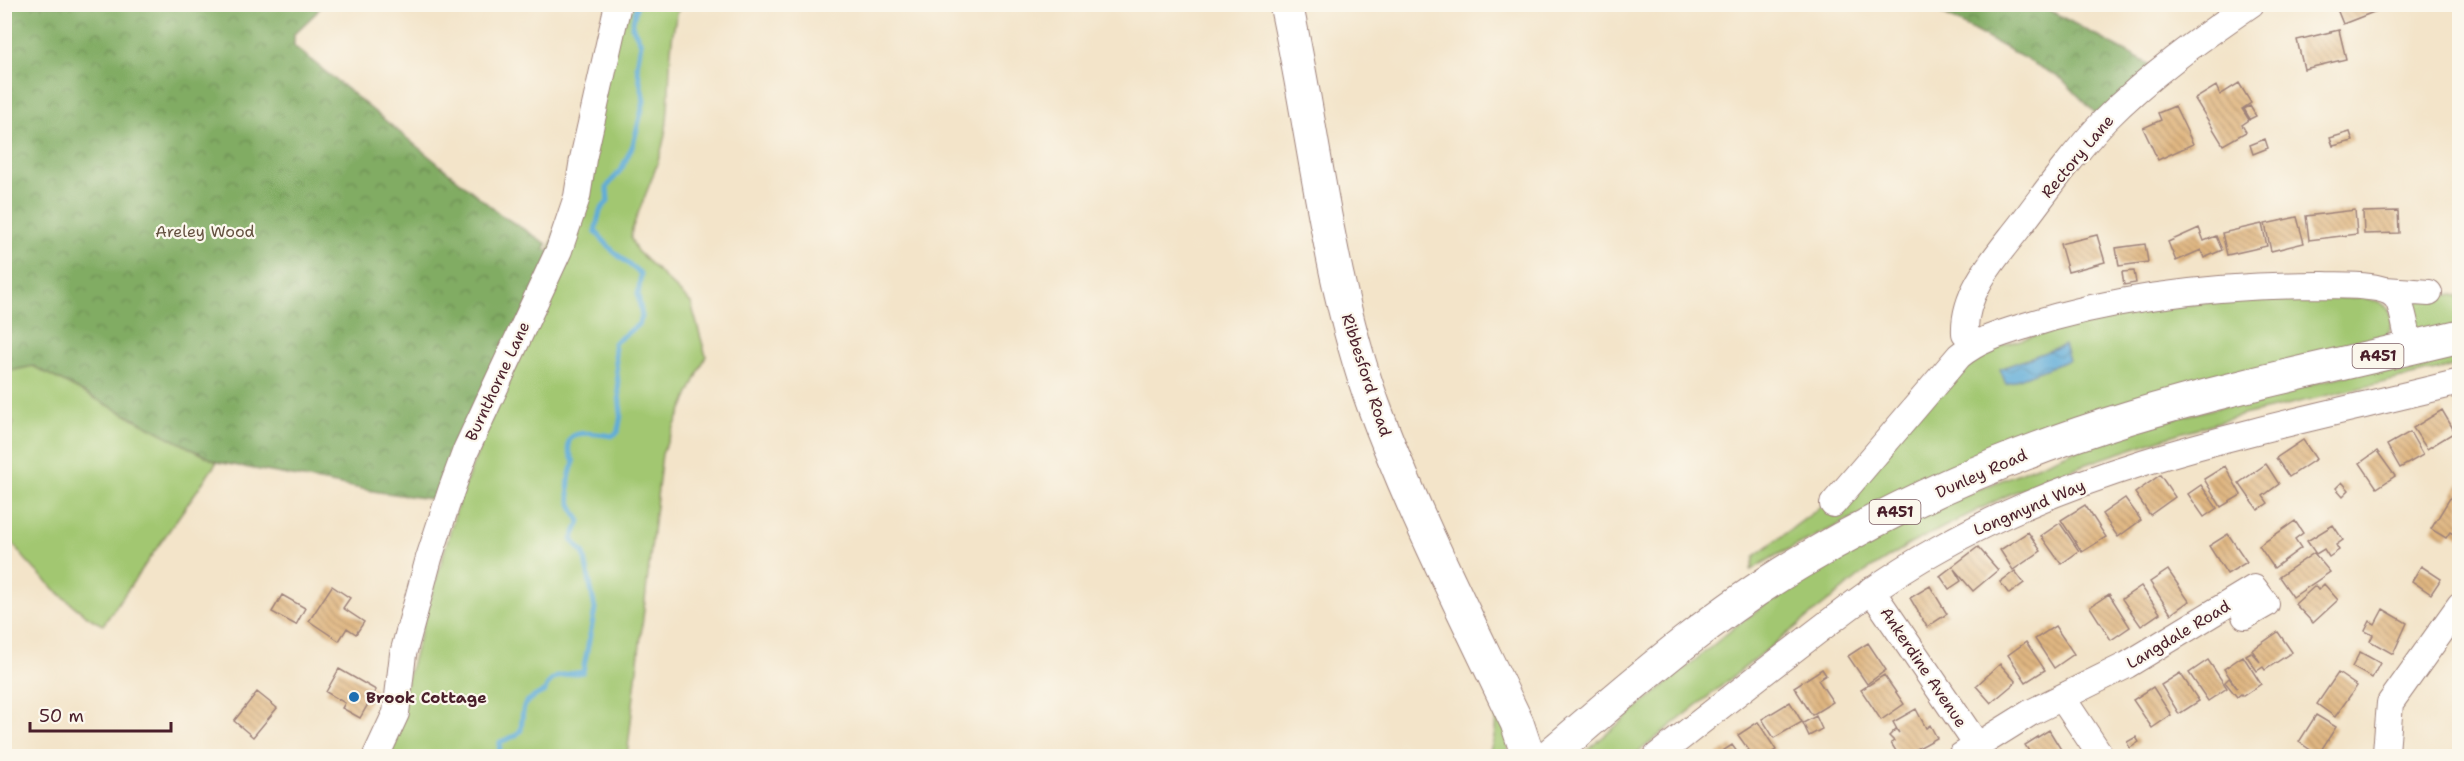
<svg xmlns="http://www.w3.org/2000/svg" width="2464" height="761" font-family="'Shantell Sans',sans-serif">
<defs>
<pattern id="forest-crowns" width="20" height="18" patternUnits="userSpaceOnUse" patternTransform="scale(1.5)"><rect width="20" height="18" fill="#81ac63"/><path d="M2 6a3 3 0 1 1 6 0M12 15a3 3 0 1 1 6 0" fill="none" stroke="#6c8b52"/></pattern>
<pattern id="water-waves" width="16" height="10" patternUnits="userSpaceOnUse" patternTransform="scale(1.5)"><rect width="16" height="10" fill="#5eacd8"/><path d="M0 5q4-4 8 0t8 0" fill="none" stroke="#508baf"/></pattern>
<pattern id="building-back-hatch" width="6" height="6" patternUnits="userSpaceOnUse" patternTransform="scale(1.5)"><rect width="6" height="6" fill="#e0b782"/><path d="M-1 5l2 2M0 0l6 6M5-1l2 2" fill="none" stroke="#b8946b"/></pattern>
</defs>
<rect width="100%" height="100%" fill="#fbf7ec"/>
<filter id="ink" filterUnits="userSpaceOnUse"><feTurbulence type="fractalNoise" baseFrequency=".0167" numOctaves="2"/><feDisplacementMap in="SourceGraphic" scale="12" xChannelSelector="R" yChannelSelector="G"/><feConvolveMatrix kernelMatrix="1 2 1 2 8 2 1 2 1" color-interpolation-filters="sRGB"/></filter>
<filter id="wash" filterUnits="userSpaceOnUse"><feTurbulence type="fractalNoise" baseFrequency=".008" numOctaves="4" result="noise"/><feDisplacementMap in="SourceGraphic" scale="24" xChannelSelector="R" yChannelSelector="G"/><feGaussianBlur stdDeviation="1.35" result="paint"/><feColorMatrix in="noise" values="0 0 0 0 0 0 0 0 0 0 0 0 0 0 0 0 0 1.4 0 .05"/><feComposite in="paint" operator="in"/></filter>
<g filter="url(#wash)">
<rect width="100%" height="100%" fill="#f3e4c9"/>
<!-- green -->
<path fill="#a2c771" stroke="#76734e" stroke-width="1.5" d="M627 5H680C666 43 672 88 666 128 661 163 644 196 632 229L631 239 637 251 691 303 706 356 662 454 627 756H385L460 497 513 364Z
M2436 293 2459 296V326L2432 332 2417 329 2412 321 2413 303Z
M2255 296 2365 298 2380 302 2389 309C2393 325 2391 332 2380 344L1908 491 1775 556 1751 570 1755 556 1826 503 1969 362 1996 347 2106 315Z
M2459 347V365L2243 415 2176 434 2083 465 2010 494 1910 544 1865 572 1633 756H1580L1736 626 1792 584 1899 522 2117 433Z
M33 366 217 462 103 625C77 614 16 556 5 530 2 523 3 457 5 448 6 439 11 430 14 422L5 415V372Z
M1495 707 1510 738 1507 756H1486C1496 743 1496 724 1495 707Z"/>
<!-- forest -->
<path fill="url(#forest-crowns)" stroke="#666647" stroke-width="1.5" d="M4 5H321L317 12 294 34V46L501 215 547 244 545 249 551 253 438 500 379 492 217 462 33 366 5 372Z
M1927 5H2040L2154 67 2099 117 2062 79Z"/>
<!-- water -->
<path fill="url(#water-waves)" stroke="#546682" stroke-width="1.5" d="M2064 345 2069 360 2006 384 2000 369Z"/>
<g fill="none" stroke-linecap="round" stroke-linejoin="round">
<!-- stream -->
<path stroke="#5eacd8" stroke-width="5" d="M499 756 500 742 515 736 521 730C524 703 520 703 545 691 551 673 567 675 583 672L595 609 584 554 572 540 580 521C567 503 565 483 574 462 555 427 588 432 612 436L618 432 621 414 614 343 639 324 642 317 638 295 641 274 614 252 595 231 600 211 608 201 607 187 622 168 633 145 644 101 637 66 641 43 632 26 637 4"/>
</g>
<g id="blocks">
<!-- building -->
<path fill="url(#building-back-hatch)" d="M2335 4H2382L2384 8 2343 24Z
M2339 30 2346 59 2304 69 2297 40Z
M2239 83 2251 103 2242 109 2249 120 2242 125 2246 132 2223 145 2195 99 2216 86 2220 95Z
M2175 106 2193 144 2158 160 2143 128 2161 120 2158 113Z
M2250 106 2256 116 2250 119 2244 109Z
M2350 132 2353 141 2333 146 2330 138Z
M2265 139 2268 148 2253 154 2250 145Z
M2355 210 2357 234 2309 240 2306 216Z
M2398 211 2399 233 2364 234 2363 212Z
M2297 217 2304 243 2271 251 2265 224Z
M2262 224 2267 246 2227 255 2222 233Z
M2199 228 2204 241 2216 236 2222 250 2204 258 2201 250 2176 261 2168 242Z
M2097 235 2105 262 2068 272 2060 244Z
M2145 244 2148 262 2119 266 2116 248Z
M2134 271 2136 283 2124 285 2122 272Z
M2442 410 2455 432 2427 449 2413 428Z
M2410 432 2423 455 2400 468 2387 445Z
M2303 440 2316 459 2289 477 2276 458Z
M2377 451 2395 476 2377 488 2360 463Z
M2266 464 2279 484 2263 496 2268 503 2258 510 2239 483Z
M2225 466 2241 495 2221 507 2204 479Z
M2160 475 2175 497 2150 515 2135 493Z
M2342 482 2349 490 2343 496 2336 488Z
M2460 482V538L2450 532 2446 538 2431 529Z
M2201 485 2217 508 2204 517 2188 494Z
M2125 498 2141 520 2118 537 2102 514Z
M2085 505 2106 537 2082 552 2061 520Z
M2295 521 2303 533 2295 539 2301 548 2274 568 2259 546Z
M2060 523 2079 551 2061 564 2041 536Z
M2333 525 2343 540 2336 545 2339 550 2329 557 2324 549 2316 554 2307 541Z
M2028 532 2041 551 2013 570 2000 550Z
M2228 534 2247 562 2227 574 2209 546Z
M1978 547 1998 570 1973 591 1954 569 1961 581 1949 589 1940 576Z
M2314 553 2330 572 2293 597 2279 577Z
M2421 566 2441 579 2431 594 2412 581Z
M2168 570 2189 601 2171 614 2150 582Z
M2015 571 2024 583 2009 594 2000 582Z
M2324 584 2338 600 2313 623 2295 604 2315 586 2318 590Z
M332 586 350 598 343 608 364 622 356 634 347 628 339 641 309 621Z
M1930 586 1947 614 1927 627 1910 598Z
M2141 586 2160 613 2141 626 2122 599Z
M2109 594 2130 627 2111 640 2090 607Z
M282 595 305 608 296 625 272 612Z
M2383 609 2407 623 2393 654 2370 641 2373 635 2365 631 2370 621 2375 624Z
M2055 626 2074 654 2054 668 2035 639Z
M2278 632 2292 652 2265 670 2263 667 2257 671 2246 655 2251 652 2260 662 2252 650Z
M2026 642 2045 670 2026 682 2008 655Z
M1868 643 1886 670 1867 684 1848 656Z
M2360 652 2380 663 2372 678 2352 667Z
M2243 656 2261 684 2243 696 2241 694 2237 697 2225 682 2229 678 2237 688 2224 669Z
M2208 660 2227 688 2208 701 2189 673Z
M2000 664 2016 682 1991 703 1976 686Z
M339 669 376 690 360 718 342 708 345 703 326 692Z
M1822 669 1826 675 1818 680 1833 702 1812 715 1794 687Z
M2180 673 2199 701 2179 714 2161 685Z
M2338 673 2357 686 2335 717 2317 704Z
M1884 675 1904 704 1881 720 1861 690Z
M2153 687 2171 715 2152 728 2133 700Z
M257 692 277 708 253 737 234 721Z
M1790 702 1802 722 1774 738 1762 719Z
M1916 709 1926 728 1930 725 1937 738 1913 751 1917 756H1899L1891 743 1894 741 1889 736 1896 729 1899 733 1893 722Z
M2316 715 2336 727 2318 755 2299 742Z
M1816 716 1822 729 1809 736 1803 723Z
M1758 722 1776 750 1766 756H1753L1738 735Z
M2049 730 2065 756H2032L2025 745Z
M2136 737 2139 742 2130 748 2127 742Z
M1732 745 1740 756H1715Z
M2199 753V756H2185V755Z"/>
</g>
</g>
<g filter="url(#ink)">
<use href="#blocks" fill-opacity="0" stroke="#9e827a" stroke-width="1.5"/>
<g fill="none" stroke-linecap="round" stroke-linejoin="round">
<defs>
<path id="minor" d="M2385 290 2429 293
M1980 342 1973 341 1965 333C1963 292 1996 257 2020 226 2047 190 2074 153 2105 120 2148 76 2200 39 2251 4
M1833 504 1959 356C1978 340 2002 333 2025 326 2121 295 2224 285 2323 285 2341 286 2382 283 2395 296 2403 304 2407 336 2410 348
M1871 590 1977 745
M2063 699 2101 756
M2386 752 2390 703 2460 605
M376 756 396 713 403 654 429 558 451 491 466 450 559 250 577 197 583 159 618 4
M1657 756C1703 720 1750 683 1797 647 1842 612 1887 577 1938 549 2097 458 2284 426 2460 382
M1961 756 2030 713 2127 665 2254 588 2266 604 2245 616"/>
<path id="major" d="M1286 4C1315 137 1327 276 1373 404 1413 513 1467 618 1517 723L1528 756
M1549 756C1629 688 1708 617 1799 563 1903 501 2016 452 2131 417 2239 384 2350 363 2460 336"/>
</defs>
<!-- minor casing -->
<use href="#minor" stroke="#9e827a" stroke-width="28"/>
<!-- major casing -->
<use href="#major" stroke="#9e827a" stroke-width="35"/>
<!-- minor -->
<use href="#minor" stroke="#fff" stroke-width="26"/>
<!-- major -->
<use href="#major" stroke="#fff" stroke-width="33"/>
</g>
</g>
<!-- markers -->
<circle fill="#1f6fb2" stroke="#fbf7ec" stroke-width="2" cx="354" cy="697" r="6"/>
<g text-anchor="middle" stroke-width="4.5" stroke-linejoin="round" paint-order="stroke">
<!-- shield labels -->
<g fill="#fbf7ec" stroke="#7f6065" stroke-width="1.5">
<rect x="2352.5" y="344" width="51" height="24" rx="4.5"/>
<rect x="1869.5" y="500" width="51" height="24" rx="4.5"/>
</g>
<g font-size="15" font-weight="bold" fill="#4a1f2b">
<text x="2378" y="361">A451</text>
<text x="1895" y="517">A451</text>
</g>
<!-- street labels -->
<g font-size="16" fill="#4a1f2b" stroke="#fbf7ec">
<text transform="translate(2077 156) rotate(-50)" y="6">Rectory Lane</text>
<text transform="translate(1367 375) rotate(72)" y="6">Ribbesford Road</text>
<text transform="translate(497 381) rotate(-65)" y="6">Burnthorne Lane</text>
<text transform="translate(1981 473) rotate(-24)" y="6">Dunley Road</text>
<text transform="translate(2029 507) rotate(-23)" y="6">Longmynd Way</text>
<text transform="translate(2178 634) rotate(-31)" y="6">Langdale Road</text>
<text transform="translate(1924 667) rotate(56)" y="6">Ankerdine Avenue</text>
</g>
<!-- park labels -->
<g font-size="16" fill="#645140" stroke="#fbf7ec">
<text x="205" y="237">Areley Wood</text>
</g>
<!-- poi labels -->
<g font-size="16" font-weight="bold" fill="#4a1f2b" stroke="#fbf7ec" text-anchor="start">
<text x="366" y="703">Brook Cottage</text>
</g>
</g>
<!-- margin -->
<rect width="2464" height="761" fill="none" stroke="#fbf7ec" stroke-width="24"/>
<!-- scale -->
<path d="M30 722v9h141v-9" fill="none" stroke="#4a1f2b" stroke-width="3"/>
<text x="39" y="722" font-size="18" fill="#4a1f2b" stroke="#fbf7ec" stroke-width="4.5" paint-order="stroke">50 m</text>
</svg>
